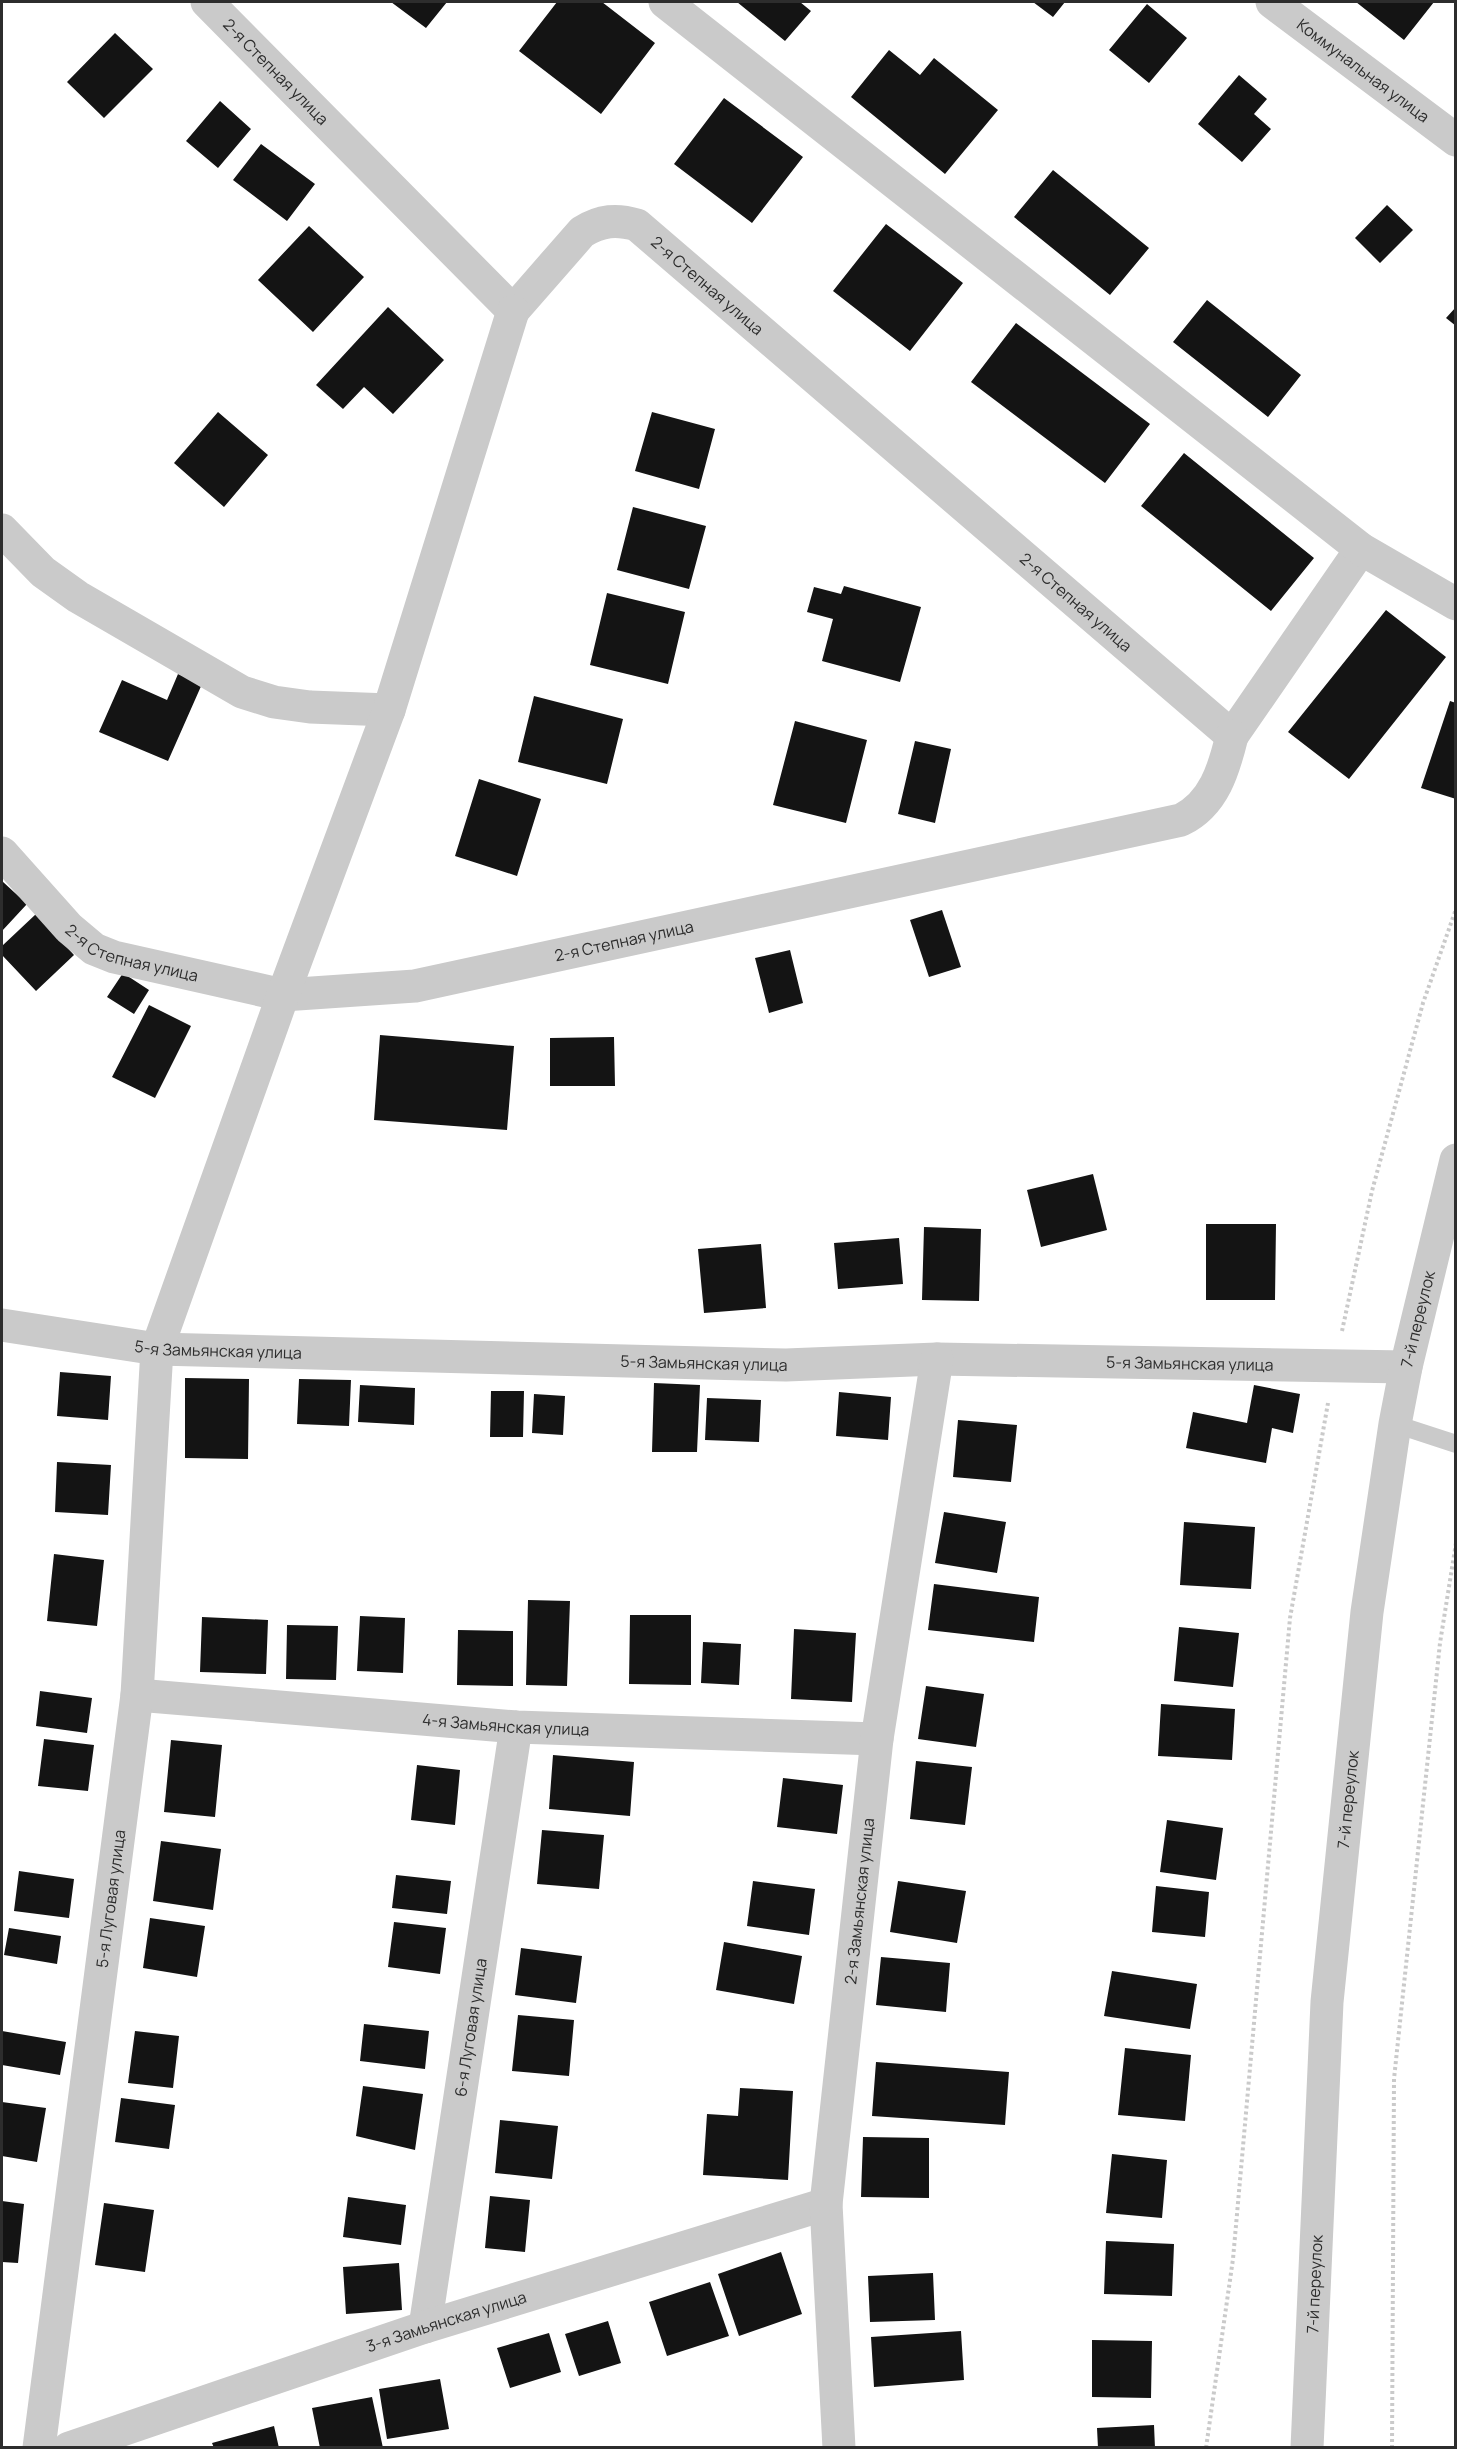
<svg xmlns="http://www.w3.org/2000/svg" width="1457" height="2449" font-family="Manrope,sans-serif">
<rect width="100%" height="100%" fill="#fff"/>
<!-- building -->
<path fill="#141414" d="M391 2H447L426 28Z
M557 2H602L655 43 601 114 519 51Z
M737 2H800L811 11 785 41Z
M1033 2H1065L1053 17Z
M1356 2H1434L1404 40Z
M1147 4 1187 38 1149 83 1109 50Z
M115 33 153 69 104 118 67 82Z
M889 50 920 75 934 58 998 110 945 174 851 97Z
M1239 75 1267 99 1254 114 1271 129 1242 162 1198 124Z
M724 98 803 157 752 223 674 164Z
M220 101 251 129 218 168 186 141Z
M261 144 315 184 287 221 233 180Z
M1053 170 1149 248 1110 295 1014 217Z
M1387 205 1413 230 1380 263 1355 238Z
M886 224 963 283 910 351 833 291Z
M309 226 364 277 313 332 258 280Z
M1207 300 1301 375 1268 417 1173 342Z
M388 307 444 360 393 414 364 387 343 409 316 385Z
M1456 307V326L1446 318Z
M1016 323 1150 424 1105 483 971 382Z
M218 412 268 455 224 507 174 463Z
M652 412 715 429 699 489 635 471Z
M1184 453 1314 558 1271 611 1141 506Z
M633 507 706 526 689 589 617 570Z
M844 586 921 607 900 682 822 661 833 619 807 612 814 587 841 594Z
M607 593 685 612 668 684 590 665Z
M1386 610 1446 657 1349 779 1288 732Z
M178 674 202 684 168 761 99 732 122 680 167 700Z
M534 696 623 719 607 784 518 762Z
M1450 701 1456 703V799L1421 788Z
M795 721 867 740 846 823 773 805Z
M915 741 951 749 935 823 898 814Z
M479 779 541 799 517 876 455 856Z
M2 881 27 904 2 931Z
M942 910 961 967 929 977 910 920Z
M36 914 74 955 36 991 2 955V946Z
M790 950 803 1003 769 1013 755 958Z
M123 973 149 990 134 1014 107 997Z
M149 1005 191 1026 155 1098 112 1077Z
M380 1035 514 1046 507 1130 374 1120Z
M614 1037 615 1086H550V1038Z
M1093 1174 1107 1230 1041 1247 1027 1190Z
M1206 1224H1276L1275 1300H1206Z
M924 1227 981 1229 979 1301 922 1300Z
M899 1238 903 1284 838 1289 834 1243Z
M761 1244 766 1308 704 1313 698 1249Z
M60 1372 111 1376 108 1420 57 1416Z
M185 1378 249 1379 248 1459 185 1458Z
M299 1379 351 1380 349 1426 297 1424Z
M654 1383 700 1385 697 1452H652Z
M360 1385 415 1388 414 1425 358 1422Z
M1254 1385 1300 1394 1293 1433 1272 1428 1266 1463 1186 1448 1193 1412 1247 1423Z
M491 1391H524L523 1437H490Z
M839 1392 891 1397 888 1440 836 1436Z
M534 1394 565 1396 563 1435 532 1433Z
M707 1398 761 1400 759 1442 705 1440Z
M958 1420 1017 1425 1011 1482 953 1477Z
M57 1462 111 1465 108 1515 55 1512Z
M944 1512 1006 1522 997 1573 935 1563Z
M1184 1522 1255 1527 1251 1589 1180 1585Z
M54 1554 104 1560 97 1626 47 1621Z
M934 1584 1039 1597 1034 1642 928 1630Z
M528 1600 570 1601 567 1686 526 1685Z
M630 1615H691V1685L629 1684Z
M360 1616 405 1618 403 1673 357 1671Z
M202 1617 268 1620 266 1674 200 1672Z
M287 1625 338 1626 336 1680 286 1679Z
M1179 1627 1239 1633 1233 1687 1174 1681Z
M794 1629 856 1633 852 1702 791 1699Z
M458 1630 513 1631V1686L457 1685Z
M703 1642 741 1644 739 1685 701 1683Z
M926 1686 984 1694 976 1747 918 1739Z
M40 1691 92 1698 87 1733 36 1726Z
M1161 1704 1235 1709 1232 1760 1158 1756Z
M44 1739 94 1745 88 1791 38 1786Z
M171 1740 222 1745 215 1817 164 1812Z
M553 1755 634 1762 630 1816 549 1809Z
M916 1761 972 1767 965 1825 910 1819Z
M417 1765 460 1770 455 1825 411 1820Z
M783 1778 843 1785 837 1834 777 1827Z
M1167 1820 1223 1828 1216 1880 1160 1872Z
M542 1830 604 1835 599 1889 537 1884Z
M161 1841 221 1849 213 1910 153 1901Z
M19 1871 74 1879 69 1918 14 1911Z
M396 1875 451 1881 447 1914 392 1908Z
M753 1881 815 1889 809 1935 747 1926Z
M898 1881 966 1891 957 1943 890 1932Z
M1156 1886 1209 1892 1205 1937 1152 1932Z
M150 1918 205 1926 197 1977 143 1968Z
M394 1922 446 1928 440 1974 388 1967Z
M9 1928 61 1936 57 1964 4 1955Z
M724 1942 802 1956 794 2004 716 1990Z
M521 1948 582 1956 576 2003 515 1995Z
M881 1957 950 1963 946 2012 876 2005Z
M1112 1971 1197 1984 1190 2029 1104 2016Z
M518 2015 574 2020 569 2076 512 2071Z
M364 2024 429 2031 425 2069 360 2061Z
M2 2031 66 2042 60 2075 2 2065Z
M135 2031 179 2036 173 2088 128 2083Z
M1125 2048 1191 2055 1185 2121 1118 2115Z
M876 2062 1009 2072 1005 2125 872 2116Z
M363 2086 423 2094 415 2150 356 2136Z
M740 2088 793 2091 788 2180 703 2175 707 2114 738 2116Z
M121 2098 175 2105 169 2149 115 2142Z
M2 2102 46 2108 37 2162 2 2156Z
M500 2120 558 2126 552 2179 495 2173Z
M863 2137 929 2138V2198L861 2197Z
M1112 2154 1167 2160 1162 2218 1106 2213Z
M490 2196 530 2200 525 2252 485 2248Z
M348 2197 406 2205 401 2245 343 2237Z
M2 2201 24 2204 18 2263 2 2262Z
M104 2203 154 2210 145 2272 95 2265Z
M1106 2241 1174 2244 1172 2296 1104 2294Z
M781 2252 802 2314 739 2336 718 2274Z
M399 2263 402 2310 346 2314 343 2267Z
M933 2273 935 2320 870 2322 868 2276Z
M710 2282 729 2336 667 2356 649 2302Z
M608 2321 621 2363 579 2376 565 2334Z
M961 2331 964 2380 874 2387 871 2337Z
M549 2333 561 2372 510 2388 497 2348Z
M1092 2340 1152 2341 1151 2398 1092 2397Z
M440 2379 449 2429 387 2439 379 2389Z
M372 2397 383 2448H320L312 2408Z
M1154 2425 1155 2448H1098L1097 2428Z
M274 2426 279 2448H214L212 2443Z"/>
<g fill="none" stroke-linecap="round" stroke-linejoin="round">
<!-- path -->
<path stroke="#cacaca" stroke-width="4" stroke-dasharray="3 3" stroke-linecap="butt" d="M1342 1331 1372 1191 1423 1003 1456 909
M1206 2448 1233 2259 1290 1618 1328 1403
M1392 2448 1394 2079 1440 1643 1456 1543"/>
<!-- service -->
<path stroke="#cacaca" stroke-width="18" d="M1395 1424 1456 1444"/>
<!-- minor -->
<g stroke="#cacaca" stroke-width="33">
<path id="s1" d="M207 2 513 311 582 232C601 220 617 219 637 225L1232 736 1361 549"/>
<path d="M665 2 1361 549 1456 604"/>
<path id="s2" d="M1272 2 1456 140"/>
<path d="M2 530 43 572 78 597 242 692 274 702 310 707 389 710"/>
<path id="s3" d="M2 853 69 928 94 949 114 957 283 995 415 986 1181 820C1214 804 1224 769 1232 736"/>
<path id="s4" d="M2 1325 157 1349 786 1365 937 1359 1406 1367"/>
<path id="s5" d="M137 1695 516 1727 877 1739"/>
<path id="s6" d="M425 2327 516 1727"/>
<path id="s7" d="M39 2448 137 1695 157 1349 283 995 389 710 513 311"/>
<path id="s8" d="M69 2448 425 2327 826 2204"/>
<path id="s9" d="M839 2448 826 2204 877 1739 937 1359"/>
</g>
<!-- tertiary -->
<path stroke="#cacaca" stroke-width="33" id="s10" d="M1307 2448 1327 2002 1367 1612 1395 1424 1406 1367 1456 1160"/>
</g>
<g text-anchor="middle" stroke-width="6" stroke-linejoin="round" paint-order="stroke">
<!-- street labels -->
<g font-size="16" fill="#2d2d2d" stroke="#fff">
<text dy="6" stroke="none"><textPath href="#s1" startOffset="98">2-я Степная улица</textPath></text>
<text dy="6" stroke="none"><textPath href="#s2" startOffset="114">Коммунальная улица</textPath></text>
<text dy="6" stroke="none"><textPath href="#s1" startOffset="690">2-я Степная улица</textPath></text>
<text dy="6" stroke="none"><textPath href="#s1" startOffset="1176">2-я Степная улица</textPath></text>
<text dy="6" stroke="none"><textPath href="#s3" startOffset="674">2-я Степная улица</textPath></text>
<text dy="6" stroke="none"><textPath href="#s3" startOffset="170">2-я Степная улица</textPath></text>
<text dy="6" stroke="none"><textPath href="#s10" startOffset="1136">7-й переулок</textPath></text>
<text dy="6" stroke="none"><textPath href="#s4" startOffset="218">5-я Замьянская улица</textPath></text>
<text dy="6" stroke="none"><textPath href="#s4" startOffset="704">5-я Замьянская улица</textPath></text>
<text dy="6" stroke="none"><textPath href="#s4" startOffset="1190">5-я Замьянская улица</textPath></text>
<text dy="6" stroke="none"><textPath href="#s5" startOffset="370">4-я Замьянская улица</textPath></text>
<text dy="6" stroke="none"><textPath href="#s10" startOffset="650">7-й переулок</textPath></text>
<text dy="6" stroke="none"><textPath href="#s7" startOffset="554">5-я Луговая улица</textPath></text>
<text dy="6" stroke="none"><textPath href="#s9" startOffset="549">2-я Замьянская улица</textPath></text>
<text dy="6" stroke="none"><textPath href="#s6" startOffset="303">6-я Луговая улица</textPath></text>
<text dy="6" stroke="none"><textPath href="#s10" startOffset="164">7-й переулок</textPath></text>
<text dy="6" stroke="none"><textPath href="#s8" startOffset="398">3-я Замьянская улица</textPath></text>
</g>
</g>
<!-- border -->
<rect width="1457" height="2449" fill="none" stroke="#2d2d2d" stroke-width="6"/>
</svg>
